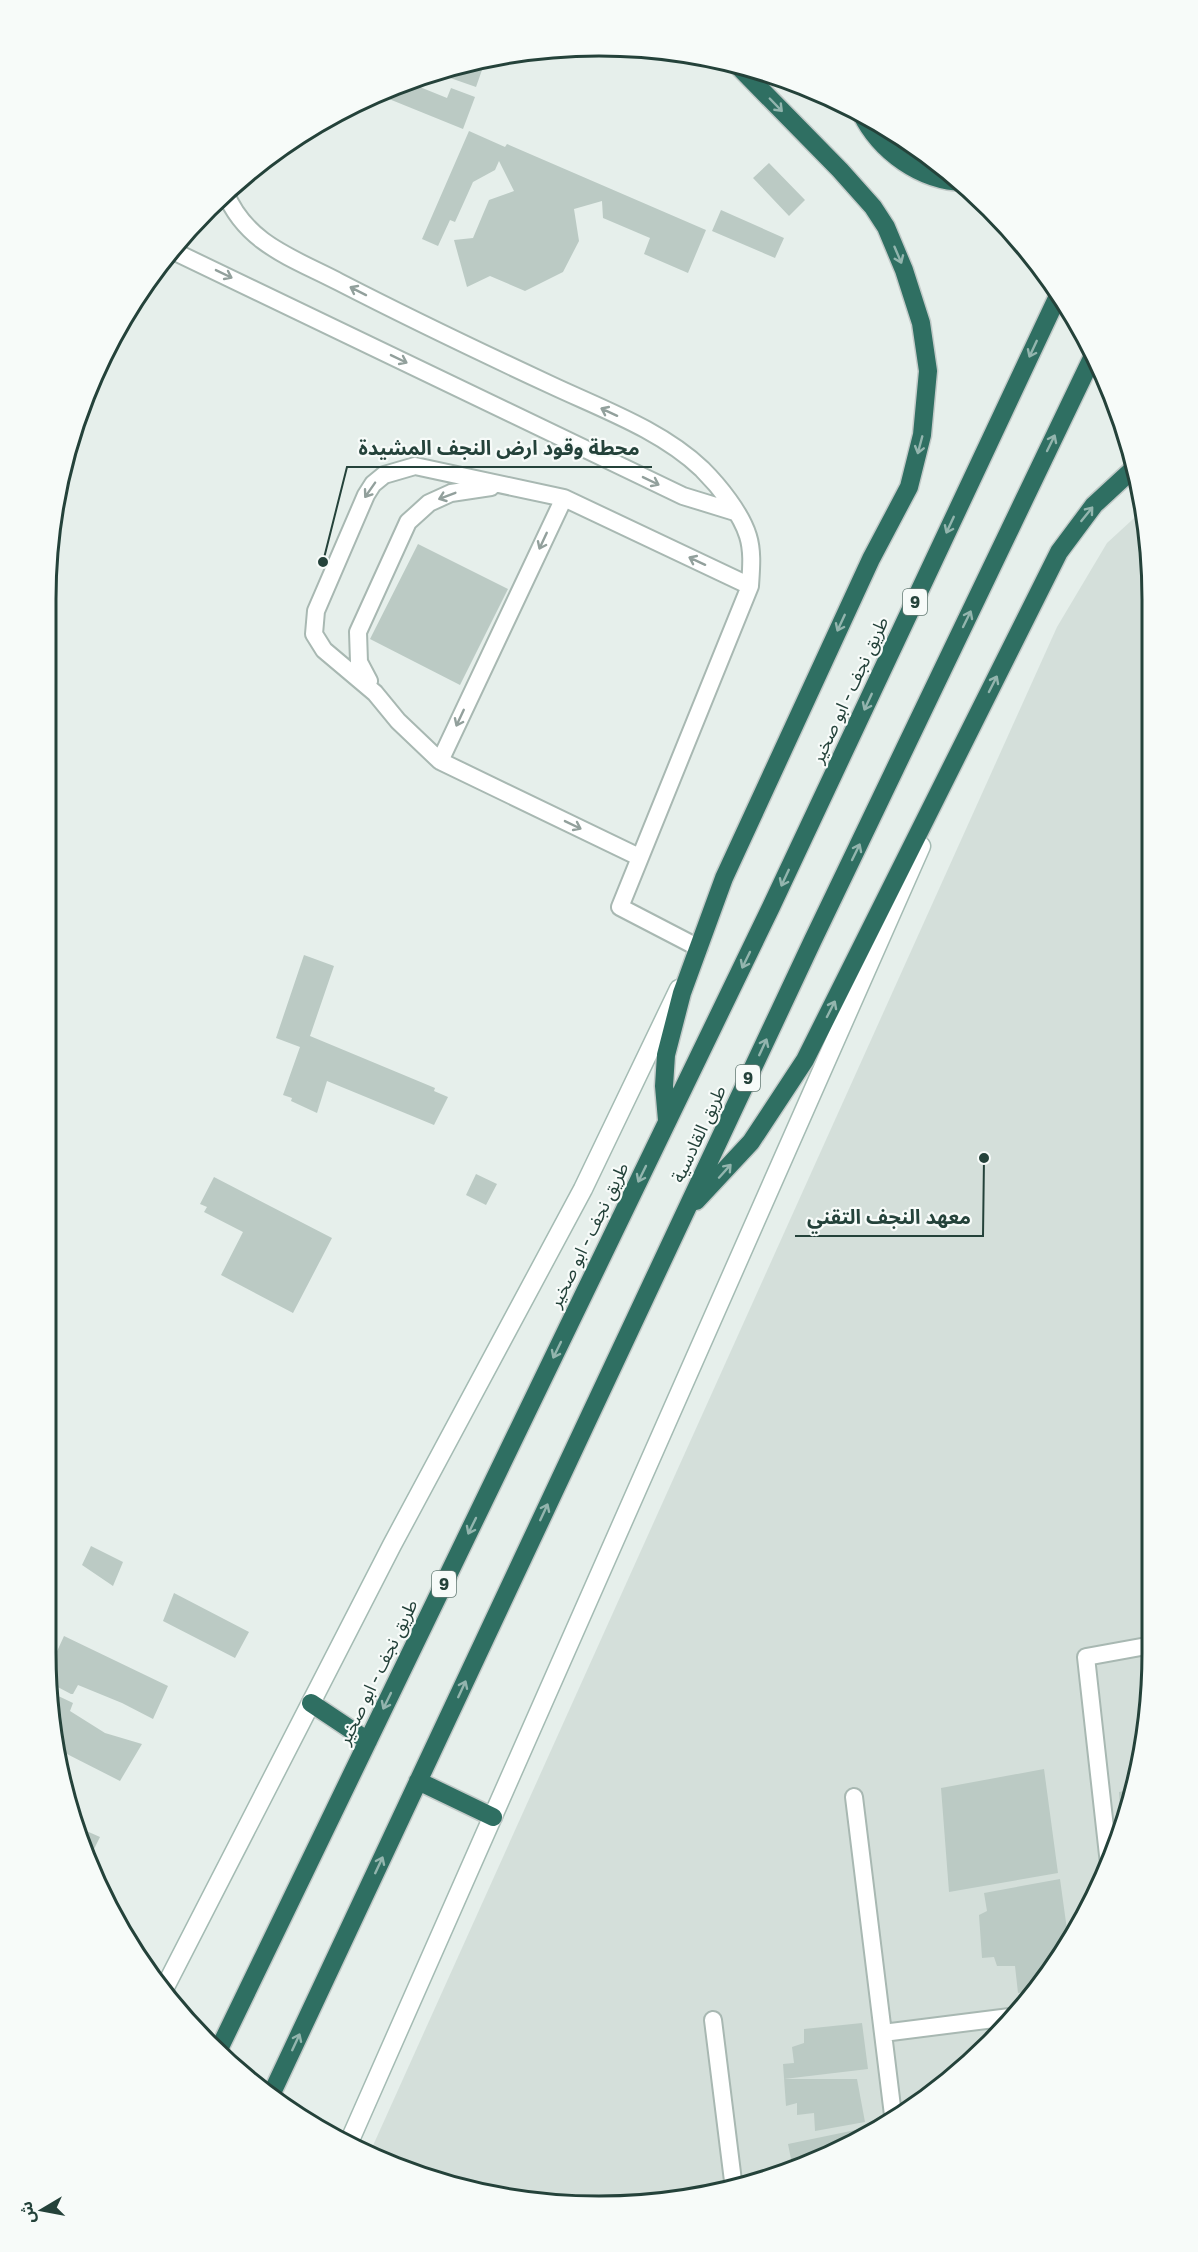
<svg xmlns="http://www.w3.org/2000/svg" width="1198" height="2252" font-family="'Golos Text','Noto Sans Arabic',sans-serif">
<rect width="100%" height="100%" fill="#e6efeb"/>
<!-- built -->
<path fill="#d4dfda" d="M1144 509 1148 526 1152 1689 1134 1796 1096 1898 990 2045 844 2150 743 2188 636 2206 456 2188 371 2150 1057 627 1107 543Z"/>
<!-- building -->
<path fill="#bbcac4" d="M466 64 482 70 476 87 433 72Z
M405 81 447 98 451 88 475 97 463 129 389 99 394 87Z
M469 131 505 147 507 144 706 230 688 273 644 254 650 238 603 218 602 201 574 209 579 241 563 272 525 291 490 276 467 287 454 240 473 238 489 200 514 191 499 161 495 170 473 182 455 222 450 220 438 246 422 239Z
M769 163 805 200 789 216 753 178Z
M721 210 784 238 775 258 712 231Z
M418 544 508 589 460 685 370 639Z
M304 955 334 966 310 1036 435 1088 434 1091 448 1097 434 1125 327 1081 317 1113 291 1101 292 1098 283 1095 300 1047 276 1038Z
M476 1174 497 1184 486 1205 466 1195Z
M214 1177 332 1238 293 1313 221 1275 243 1232 204 1212 207 1207 200 1204Z
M91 1546 123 1562 113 1586 82 1565Z
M174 1593 249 1632 235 1658 163 1621Z
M64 1636 168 1686 153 1719 122 1703 78 1685 73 1694H71L50 1683 48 1671Z
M52 1693 73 1703 70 1711 105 1733 142 1744 120 1781 61 1751Z
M1044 1769 1058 1873 949 1892 941 1788Z
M1135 1789 1130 1806 1120 1807 1119 1792Z
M73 1825 100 1837 89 1859 75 1831Z
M1060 1879 1068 1937 1030 1991 1018 1993 1015 1966H997L994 1957 982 1958 979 1915 987 1911 984 1893Z
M862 2023 868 2069 784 2079H857L865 2122 815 2131 814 2113 797 2115V2103L786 2106 783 2064 794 2063 792 2047 804 2043V2029Z
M870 2127 871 2131 844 2150 793 2169 788 2144Z"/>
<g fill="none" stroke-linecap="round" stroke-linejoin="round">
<defs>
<path id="lane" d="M225 192C246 244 293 258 339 282 409 318 480 352 551 385 602 409 661 430 702 469 719 486 741 513 748 536 753 552 751 570 750 586L620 907 699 948
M171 250 683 496 735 512
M369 681 359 662 358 632 408 522 429 503 451 493 491 487
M440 761 398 721 375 693 324 650 314 634 316 611 366 495 373 484 384 475 415 466 564 498
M639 857 440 761 564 498 750 586
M854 1797 893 2115
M1109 1864 1086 1657 1152 1645
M713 2020 734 2189
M883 2033 1010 2017"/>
<path id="secondary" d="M162 1993 392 1545 583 1189 679 989
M350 2140 921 846"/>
<path id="highway" d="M861 113C880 152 921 181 964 182
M667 1120 664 1086 666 1055 682 993 724 878 871 559 909 487 922 435 928 371 921 323 904 270 886 227 873 207 840 170 735 63
M696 1201 751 1142 805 1060 1059 552 1094 505 1133 469
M311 1703 368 1741
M418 1781 493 1817
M220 2047 771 907 1058 296
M271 2095 812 942 1093 356"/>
</defs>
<!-- lane casing -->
<use href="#lane" stroke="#a8b8b2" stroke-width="20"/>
<!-- secondary casing -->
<use href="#secondary" stroke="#a4bbb3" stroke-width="21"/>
<!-- highway casing -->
<use href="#highway" stroke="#c2cac8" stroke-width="21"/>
<!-- lane -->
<use href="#lane" stroke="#fff" stroke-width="16"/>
<!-- secondary -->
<use href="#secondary" stroke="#fff" stroke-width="18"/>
<!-- highway -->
<use href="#highway" stroke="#2f6f62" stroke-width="18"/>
</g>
<!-- one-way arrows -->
<defs><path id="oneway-shaft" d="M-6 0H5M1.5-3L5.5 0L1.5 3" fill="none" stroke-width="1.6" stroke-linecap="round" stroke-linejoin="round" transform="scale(1.5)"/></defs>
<g stroke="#93b5ae">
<use href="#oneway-shaft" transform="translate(776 105) rotate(46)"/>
<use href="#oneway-shaft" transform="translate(898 255) rotate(67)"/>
<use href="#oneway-shaft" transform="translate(1033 349) rotate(115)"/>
<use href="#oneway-shaft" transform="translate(1051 443) rotate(-64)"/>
<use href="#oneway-shaft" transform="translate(920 445) rotate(105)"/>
<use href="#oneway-shaft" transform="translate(1087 514) rotate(-51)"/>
<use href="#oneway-shaft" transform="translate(950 525) rotate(115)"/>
<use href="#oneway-shaft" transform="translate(967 619) rotate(-64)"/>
<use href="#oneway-shaft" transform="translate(841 623) rotate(115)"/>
<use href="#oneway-shaft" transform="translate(993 684) rotate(-63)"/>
<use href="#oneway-shaft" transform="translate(868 702) rotate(115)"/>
<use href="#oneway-shaft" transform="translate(856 852) rotate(-64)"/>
<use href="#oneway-shaft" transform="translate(785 878) rotate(115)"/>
<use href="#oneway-shaft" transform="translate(746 960) rotate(116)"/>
<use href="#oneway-shaft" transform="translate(831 1009) rotate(-63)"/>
<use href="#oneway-shaft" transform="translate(763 1047) rotate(-65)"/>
<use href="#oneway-shaft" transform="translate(725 1171) rotate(-48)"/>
<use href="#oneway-shaft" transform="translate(642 1174) rotate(116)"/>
<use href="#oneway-shaft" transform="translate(557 1350) rotate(116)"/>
<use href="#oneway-shaft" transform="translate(544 1512) rotate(-65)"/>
<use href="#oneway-shaft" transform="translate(472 1526) rotate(116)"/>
<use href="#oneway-shaft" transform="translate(462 1689) rotate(-65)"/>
<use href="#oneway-shaft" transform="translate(387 1701) rotate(116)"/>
<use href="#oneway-shaft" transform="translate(379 1865) rotate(-65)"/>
<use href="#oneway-shaft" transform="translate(296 2042) rotate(-65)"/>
</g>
<g stroke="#92a09c">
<use href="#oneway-shaft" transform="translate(224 274) rotate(26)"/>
<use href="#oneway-shaft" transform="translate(358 291) rotate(-153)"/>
<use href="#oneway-shaft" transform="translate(399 359) rotate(26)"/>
<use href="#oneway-shaft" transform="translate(609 412) rotate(-155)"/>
<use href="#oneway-shaft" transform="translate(651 481) rotate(26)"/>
<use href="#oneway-shaft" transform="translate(370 490) rotate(125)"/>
<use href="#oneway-shaft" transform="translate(447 496) rotate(159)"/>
<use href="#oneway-shaft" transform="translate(543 541) rotate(115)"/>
<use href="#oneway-shaft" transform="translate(697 561) rotate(-155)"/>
<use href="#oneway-shaft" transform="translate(460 718) rotate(115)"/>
<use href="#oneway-shaft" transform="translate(573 825) rotate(26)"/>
</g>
<g text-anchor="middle" stroke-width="4.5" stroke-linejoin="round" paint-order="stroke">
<!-- shield labels -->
<g fill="#f7fbf9" stroke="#637a73" stroke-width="1.5">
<rect x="903" y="589" width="24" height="26" rx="4.5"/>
<rect x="736" y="1065" width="24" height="26" rx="4.5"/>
<rect x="432" y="1571" width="24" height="26" rx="4.5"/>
</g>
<g font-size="16" font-weight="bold" fill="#24423a">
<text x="915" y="608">9</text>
<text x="748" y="1084">9</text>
<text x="444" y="1590">9</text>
</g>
<!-- street labels -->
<g font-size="18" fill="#24423a" stroke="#f7fbf9">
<text transform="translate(850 690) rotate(-65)" y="6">طريق نجف - ابو صخير</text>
<text transform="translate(699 1134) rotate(-65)" y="6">طريق القادسية</text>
<text transform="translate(589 1235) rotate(-64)" y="6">طريق نجف - ابو صخير</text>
<text transform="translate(378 1672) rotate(-64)" y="6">طريق نجف - ابو صخير</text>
</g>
</g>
<!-- crop -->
<path d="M0 0H1198V2252H0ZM599 56H599A543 543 0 0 1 1142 599V1653A543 543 0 0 1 599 2196H599A543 543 0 0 1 56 1653V599A543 543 0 0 1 599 56Z" fill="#f7fbf9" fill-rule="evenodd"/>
<path fill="none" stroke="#24423a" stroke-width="3" d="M599 56H599A543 543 0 0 1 1142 599V1653A543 543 0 0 1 599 2196H599A543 543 0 0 1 56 1653V599A543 543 0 0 1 599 56Z"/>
<!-- callouts -->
<path fill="none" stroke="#24423a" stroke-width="2" d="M323 562L347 467H652M984 1158L983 1236H795"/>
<g fill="#24423a" stroke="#f7fbf9" stroke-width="2">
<circle cx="323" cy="562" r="6"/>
<circle cx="984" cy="1158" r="6"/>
</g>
<g font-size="20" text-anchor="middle" font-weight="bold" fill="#24423a" stroke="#f7fbf9" stroke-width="4.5" stroke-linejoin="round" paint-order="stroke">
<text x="499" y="455">محطة وقود ارض النجف المشيدة</text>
<text x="889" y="1224">معهد النجف التقني</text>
</g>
<!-- north arrow -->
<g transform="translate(42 2210) rotate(260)" stroke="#f7fbf9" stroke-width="4.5" paint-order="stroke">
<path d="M0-4.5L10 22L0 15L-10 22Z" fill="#24423a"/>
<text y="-9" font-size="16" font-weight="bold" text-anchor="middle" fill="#24423a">ش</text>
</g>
</svg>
